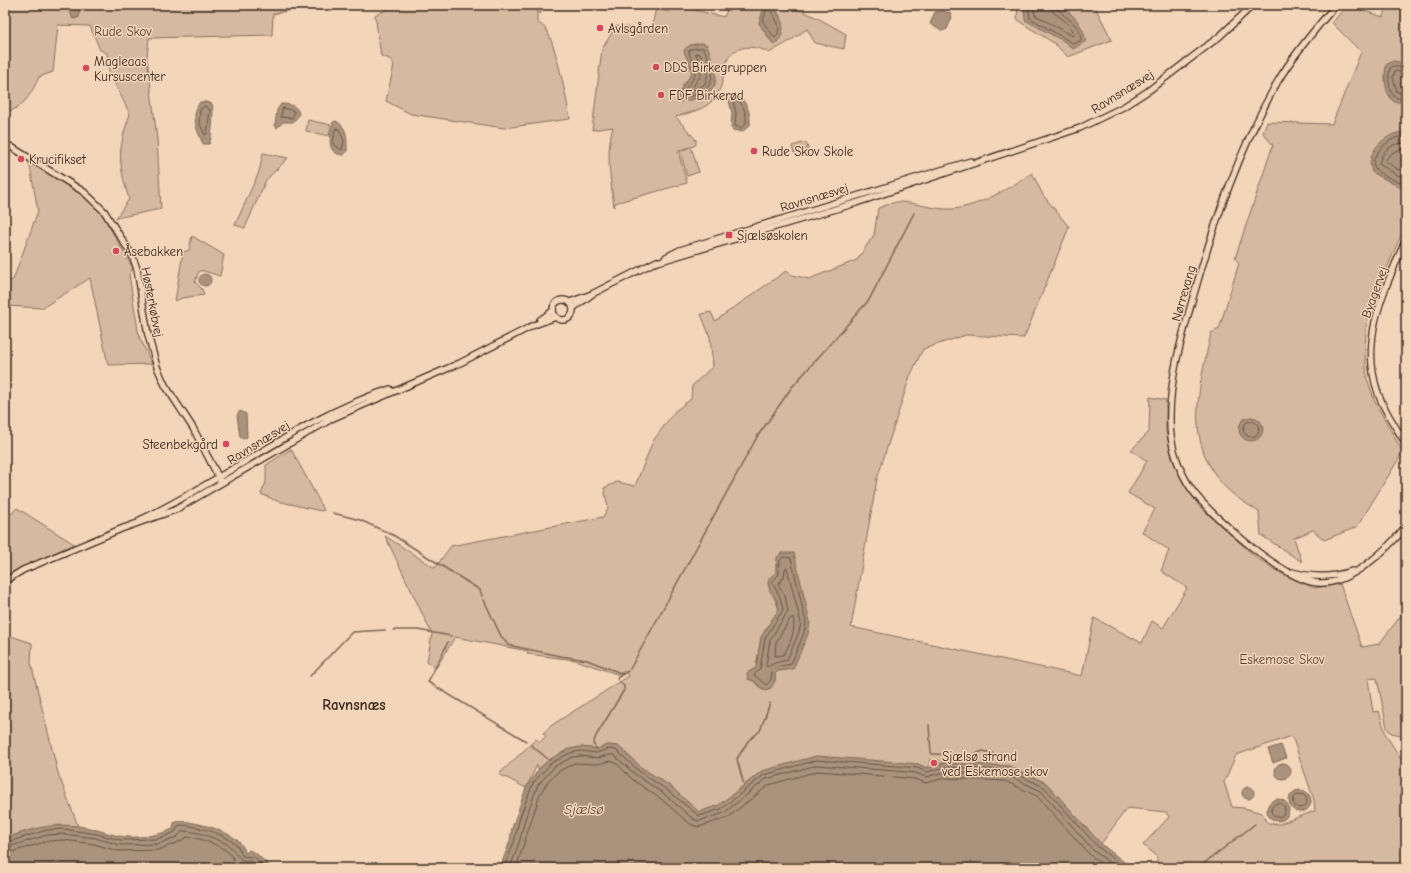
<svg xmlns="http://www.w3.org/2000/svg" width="1411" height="873" font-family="'Comic Neue',sans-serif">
<rect width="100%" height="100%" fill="#f3d5b9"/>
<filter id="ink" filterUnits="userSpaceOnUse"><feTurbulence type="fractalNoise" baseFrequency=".025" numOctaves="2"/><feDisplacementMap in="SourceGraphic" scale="8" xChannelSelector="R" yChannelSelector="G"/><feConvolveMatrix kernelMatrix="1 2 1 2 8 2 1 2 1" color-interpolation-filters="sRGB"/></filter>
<g filter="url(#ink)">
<!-- green -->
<path fill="#d5b9a0" stroke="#88725f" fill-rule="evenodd" d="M5 5H67L74 19 79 17 80 5H314L273 14 272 35 149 38 147 57 157 139 161 209 116 218 129 199C118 162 117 151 130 114L109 72 107 53 100 50 90 26 58 25 53 72 39 77C32 92 24 109 5 112Z
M397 5H540L541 14 537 11V22C540 24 543 26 545 28 555 40 567 101 570 119L504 128 411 114 386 101 394 65 390 59 381 56 375 15Z
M673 5 724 17 728 8 739 5H765L759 23 770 40 783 21 773 5C798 5 825 22 846 34L844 49 815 43 807 29 790 41 769 53C755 44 731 44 726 64 723 75 723 86 716 96 707 110 690 112 676 117L696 140V145L691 147 699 172 687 176 680 151 690 147 678 151 687 183 615 203 614 207C611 180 605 154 613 127L592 130 602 49 616 26 651 30 656 8 668 12ZM690 64 708 94 682 86 692 74Z
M1018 5H1094L1112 40 1068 57 1054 43 1020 22 1017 18Z
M1347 5 1383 17 1389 5H1397L1406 12V223L1371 306 1366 329 1365 353 1367 378 1375 402 1403 452 1357 527 1324 540 1313 530 1294 538 1302 562 1261 535 1259 512C1249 505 1236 498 1227 489 1182 442 1199 389 1211 333L1219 329 1239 263 1235 258 1273 145 1263 133 1267 122 1332 124 1361 52 1332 23Z
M308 120 331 125 329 136 306 131Z
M806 142 808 149 794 153 792 146Z
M263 153 288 158 266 180 245 228 235 225 259 172Z
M29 161 95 202 133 268 129 275 139 336 152 364 108 365 90 278 42 308 5 306V282L13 280 38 211Z
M1032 173 1043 195 1069 227 1024 338 966 335 923 349 910 376 877 479 851 627 1082 676 1094 618 1142 643 1152 621 1163 628 1187 588 1161 571 1169 550 1142 532 1155 509 1128 493 1147 461 1131 450 1149 432 1150 397 1166 400V431L1172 458 1183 482 1199 506 1258 559 1282 574 1314 588 1340 584 1362 647 1379 644 1399 618 1406 602V736L1391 733 1387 728 1377 678 1368 679 1373 712 1379 711 1386 735 1406 767V868H1159L1156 855 1143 845 1169 817 1166 812 1127 808 1101 844 1046 783 1009 766 939 763V760H929L930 765 927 768 918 764 762 771 719 805 699 813 670 786 642 768 618 746 607 745 597 749 581 747 569 749 549 760 538 769 537 765 526 788 499 774 536 739 540 742 546 736 543 733 552 725 629 676 624 671 620 675 575 660 527 654 528 651 455 637 436 668 427 661 432 634 385 536 435 568 451 546 603 517 608 508 604 488 617 482 635 486 653 441 674 412 691 399 692 386 713 366 710 337 701 314 711 312 715 321 786 271 792 275 809 279 857 260 874 235 878 208C885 206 894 201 901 202 918 203 935 210 952 209 979 207 1011 187 1032 173ZM776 564 793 669 778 671 775 674V681L765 690 758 686 747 673 756 668 761 637 779 609 768 583 776 573ZM1292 736 1314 800 1315 811 1279 824 1268 823 1262 813 1244 808 1232 807 1224 782 1236 755Z
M192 236 224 255 220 276 204 271H199L195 282 202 289 204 295 182 298 175 301 183 252 189 250Z
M291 449 324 510 321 511 277 501 261 494 266 482V465Z
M17 508 74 544 17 570 5 577V514H11Z
M5 634 32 643 31 663 58 773 78 826C51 824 30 829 5 839Z"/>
<!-- water -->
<path fill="#aa927c" stroke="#7e6856" d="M67 5H80L79 17 73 19Z
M765 5H773C781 20 790 31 774 45L759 23Z
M1024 5C1032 5 1052 3 1059 6 1073 12 1083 26 1086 41L1073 49 1065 42 1025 20Z
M942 11 950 13 952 17 947 29 942 31 930 24 935 12Z
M702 43 707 45C720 80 724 94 681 102L677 100C679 88 692 77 692 71 692 63 685 58 684 50L690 45Z
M1393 61 1399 62 1406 66V104L1401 102H1394C1384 92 1384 78 1386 65Z
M734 95H737C747 102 751 113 750 125L742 132 733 130 731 127 732 113 729 100Z
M200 102H206L212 104C214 108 212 140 209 144H203C197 130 190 117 200 102Z
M281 104C289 104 298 105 299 115L293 122H283L277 128 275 126 277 110Z
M336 121C348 127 347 140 347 151L344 155C324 154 331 135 333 122Z
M1402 132 1406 135V181L1403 187H1399L1372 172C1365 153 1383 135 1402 132Z
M199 280a6 6 0 1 1 12 0a6 6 0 1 1-12 0Z
M240 411 246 414 247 437 243 439 240 437 237 415Z
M1239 429a12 12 0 1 1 24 0a12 12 0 1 1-24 0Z
M782 553H794L810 622 808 634 793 669 778 671 775 674V681L771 688 765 690 758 686 756 682 748 679 747 673 756 668 761 637 779 609 776 599 770 591 768 583 769 578 776 573 777 557Z
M607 745 618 746 642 768 670 786 699 812 719 805 762 771 816 756 896 762 918 764 927 768 945 763 1009 766 1046 783 1101 844 1128 865 1129 868H500L510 841 512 828 526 788 538 770 549 760 569 749 581 747 597 749Z
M1281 745 1286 758 1273 763 1268 749Z
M1275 771a8 8 0 1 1 16 0a8 8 0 1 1-16 0Z
M1242 793a6 6 0 1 1 12 0a6 6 0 1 1-12 0Z
M1289 801a11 11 0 1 1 22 0a11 11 0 1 1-22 0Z
M1267 810a11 11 0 1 1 22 0a11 11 0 1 1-22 0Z
M179 821C197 822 241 832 245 852L246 853 249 850 257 854 268 865 277 868H5V839C29 829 51 823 77 826 91 827 105 833 119 836 137 839 157 836 173 829L174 823Z"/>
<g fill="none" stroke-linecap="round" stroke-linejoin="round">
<!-- shore -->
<path stroke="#675444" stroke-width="1" d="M1028 5 1030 18 1074 44 1081 40C1081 21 1057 15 1056 5
M1033 5 1035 15 1073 36 1074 33 1069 24 1053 12 1051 5
M767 9H770C775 18 784 28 775 38L763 22Z
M703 48C718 73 716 95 683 97L682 95C687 84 700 76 694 63 692 59 689 57 689 51L692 49Z
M696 53 700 54 708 74 705 84 694 90 692 88 701 75V68Z
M1406 69 1393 66 1390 68C1388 76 1388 90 1394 96 1397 99 1402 98 1406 100
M1406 74 1395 71 1393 77 1397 92 1406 94
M736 99C744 104 747 115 746 124L741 128 735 126 736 113 733 101Z
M205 106 210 110 207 134 205 135 199 122 200 110Z
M283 108 294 111V114L292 118 281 117Z
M336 128 339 129 344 141 342 150 333 144Z
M1406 138C1404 138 1402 137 1400 137 1390 137 1368 157 1375 168 1378 174 1392 179 1399 182L1406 180
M1406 143C1393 142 1382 150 1379 164L1399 176 1406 175
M1406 149C1397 149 1390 153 1385 161L1399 170 1406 169
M1243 429a8 8 0 1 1 16 0a8 8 0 1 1-16 0Z
M784 557 791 558 806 623 804 633 791 664 777 667 772 671 771 680 766 685 754 675 760 669 765 638 783 610 780 597 772 582 779 574 780 560Z
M787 568 801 623 799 632 787 660 775 663 767 667 766 665 770 640 788 611 785 596 778 584 784 577 785 569Z
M793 618C797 627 789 648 783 655L775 656 776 642 790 619Z
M1293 801a7 7 0 1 1 14 0a7 7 0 1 1-14 0Z
M1271 810a7 7 0 1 1 14 0a7 7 0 1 1-14 0Z
M5 843 47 830 63 829 97 834 120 840 157 839 175 832 179 825C195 825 228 834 238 847 240 850 241 853 242 856L254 857 266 868
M5 848 47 835 63 834 96 838 119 845 157 844 177 837 183 831C198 831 211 837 225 843 237 849 236 863 251 861L258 868
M5 854 48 841 63 840 94 844 118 851 158 850 179 842 187 837C198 837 219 845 228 852 235 858 234 866 245 868
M504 868 514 842 520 817 533 783 551 763 570 753 581 751 596 753 608 749 616 750 640 772 667 790 699 816 721 809 764 775 817 760 896 766 917 768 927 772 945 767 1008 770 1044 787 1098 847 1125 868
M510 868 519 843 525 819 538 785 554 767 572 757 581 756 597 758 609 755H614L636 775 664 794 693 819 699 821 724 813 766 779 817 765 896 771 916 773 926 777 945 772 1007 775 1041 791 1094 851 1117 868
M516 868 540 794 549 780 558 772 574 763 598 764 610 761 616 763 633 780 661 799 690 824 698 827 727 818 769 785 818 771 895 777 914 779 926 783 945 778 1005 781 1037 796 1090 855 1107 868"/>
<!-- stream -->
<path stroke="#7e6856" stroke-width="1.5" d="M333 513 360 520 393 535 480 590 482 596
M484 600 501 636 508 645 560 656 587 660 623 674
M393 630H418L451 636
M448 642 428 682 526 741
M630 669 757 437 792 387 869 300 914 213
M310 676 352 632 385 630
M618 680 617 678 628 671
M929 725 931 753
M531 745 549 760
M597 749 593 744 596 736 624 690V686L620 682
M999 753 1001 752
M932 754 971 755 983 751 995 754
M744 785 737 759 748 741 760 731 770 703
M1198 868 1255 824"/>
<defs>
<path id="secondary" d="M1336 5C1315 29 1294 54 1278 81 1239 149 1213 226 1192 301 1181 340 1169 381 1170 422 1170 446 1179 471 1192 490 1211 516 1286 582 1319 583 1350 585 1388 549 1406 526
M1405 5 1406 6
M5 143 84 192 104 211 132 255 137 269 148 335 157 367 165 385 193 428 220 480
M1406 239C1385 289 1359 338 1378 393 1384 411 1396 427 1406 444
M666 257 680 250 723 237 971 161
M654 263 856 203 1080 128 1123 107 1148 91 1220 36 1253 5
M553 310a10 10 0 1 1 20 0a10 10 0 1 1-20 0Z
M570 302 592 294 657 261
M573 308 591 295
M540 320 553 311
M140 520C226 480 300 418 390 389
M118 530 175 510 333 418 460 363 534 325 556 317
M1292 572C1313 578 1331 578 1352 571
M5 581 23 570 121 529"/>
</defs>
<!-- secondary casing -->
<use href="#secondary" stroke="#3b2a1e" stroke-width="8"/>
<!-- secondary -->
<use href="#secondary" stroke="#f3d5b9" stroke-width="5.5"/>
</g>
</g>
<!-- markers -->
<g fill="#d1495b" stroke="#f3d5b9" stroke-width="1.5">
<circle cx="600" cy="28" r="4"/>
<circle cx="656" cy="67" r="4"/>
<circle cx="86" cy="68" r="4"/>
<circle cx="661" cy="95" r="4"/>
<circle cx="754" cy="151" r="4"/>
<circle cx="21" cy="159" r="4"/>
<rect x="725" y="231" width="8" height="8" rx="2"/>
<circle cx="116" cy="251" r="4"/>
<circle cx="226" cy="444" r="4"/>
<circle cx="934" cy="763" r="4"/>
</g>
<g text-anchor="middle" stroke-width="3" stroke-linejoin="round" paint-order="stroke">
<!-- poi labels -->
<g font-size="13" fill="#3b2a1e" stroke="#f3d5b9" text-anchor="start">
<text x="608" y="33">Avlsgården</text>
<text x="94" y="66">Magleaas<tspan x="94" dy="15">Kursuscenter</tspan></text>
<text x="664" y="72">DDS Birkegruppen</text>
<text x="669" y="100">FDF Birkerød</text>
<text x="762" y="156">Rude Skov Skole</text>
<text x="29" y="164">Krucifikset</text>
<text x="737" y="240">Sjælsøskolen</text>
<text x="124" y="256">Åsebakken</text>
<text x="218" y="449" text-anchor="end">Steenbekgård</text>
<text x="942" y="761">Sjælsø strand<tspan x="942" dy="15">ved Eskemose skov</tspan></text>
</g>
<!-- park labels -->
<g font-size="13" fill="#523f32" stroke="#f3d5b9">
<text x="123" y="36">Rude Skov</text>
<text x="1282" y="664">Eskemose Skov</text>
</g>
<!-- street labels -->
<g font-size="13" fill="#3b2a1e" stroke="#f3d5b9">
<text transform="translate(1122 91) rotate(-32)" y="5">Ravnsnæsvej</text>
<text transform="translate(814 197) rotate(-17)" y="5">Ravnsnæsvej</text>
<text transform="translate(1374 292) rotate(-70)" y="5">Byagervej</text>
<text transform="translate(1183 293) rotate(-74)" y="5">Nørrevang</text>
<text transform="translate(153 302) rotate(79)" y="5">Høsterkøbvej</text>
<text transform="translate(258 442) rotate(-32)" y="5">Ravnsnæsvej</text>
</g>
<!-- water labels -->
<g font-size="14" font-style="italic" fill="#574436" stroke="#f3d5b9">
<text x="584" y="814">Sjælsø</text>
</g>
<!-- quarter labels -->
<g font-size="15" font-weight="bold" fill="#3b2a1e" stroke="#f3d5b9">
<text x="354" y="710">Ravnsnæs</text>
</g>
</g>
<!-- margin -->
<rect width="1411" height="873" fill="none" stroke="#f3d5b9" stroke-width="20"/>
<rect x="10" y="10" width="1391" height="853" fill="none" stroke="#3b2a1e" stroke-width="1.5" filter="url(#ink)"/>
</svg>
